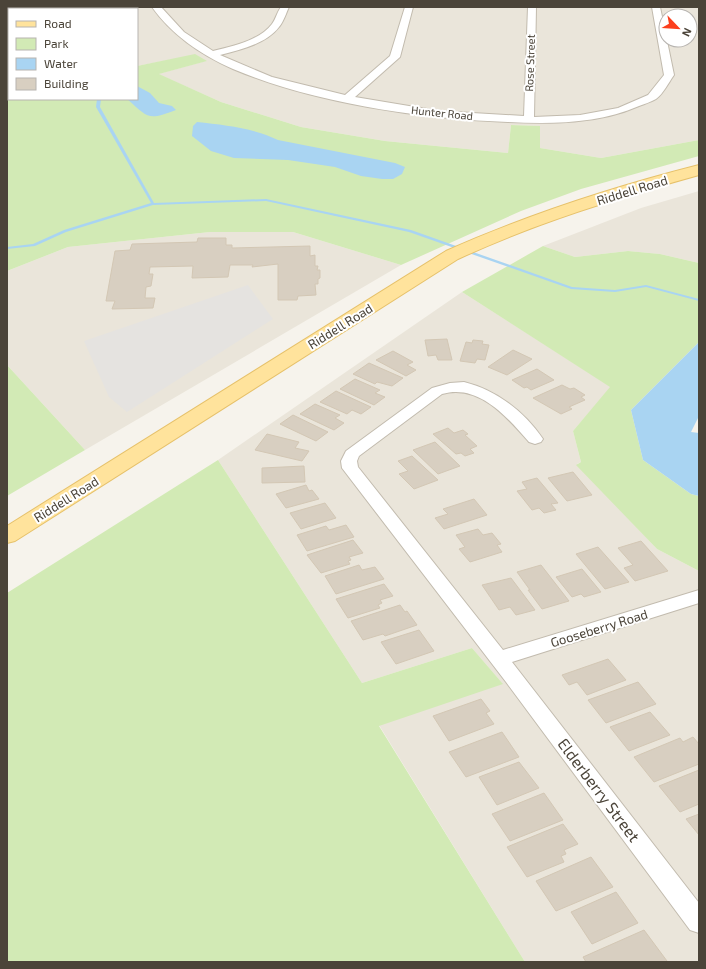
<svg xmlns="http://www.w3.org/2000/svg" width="706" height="969" font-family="'Exo 2',sans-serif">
<rect width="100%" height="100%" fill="#f6f3ec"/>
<!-- residential -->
<path fill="#eae5da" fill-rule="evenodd" d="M87 7H699V140L601 158 540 148 539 126 511 125 508 153 385 141 301 127 221 102 158 74 206 61 195 55 137 66V9H89ZM666 16H690V40H666Z
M699 191V263L660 254 628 251 575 257 543 246 641 208Z
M210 232H293L401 265 85 450 7 365V271L68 247Z
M462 292 611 387 573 431 581 462 577 464 657 549 699 571V962H525L379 725 502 683 472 648 362 683 218 460Z"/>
<!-- green -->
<path fill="#d2eab5" d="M7 7H87L89 9H9V99H137V66L195 54 207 61 159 74 221 102 301 127 385 141 508 153 511 125 540 126V148L601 158 699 140V156L581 189 521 211 401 265 293 232H210L68 247 7 271Z
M543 246 575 257 628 251 660 254 699 263V342L631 410 643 460 691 494 699 496V571L657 549 576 465 581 462 573 431 610 387 462 292Z
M7 365 85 450 7 496Z
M218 460 362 683 472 648 503 684 379 726 525 962H7V593Z"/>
<!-- parking -->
<path fill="#e5e3e0" d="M248 285 273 319 127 412 109 397 84 341Z"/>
<!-- water -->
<path fill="#a9d4f2" d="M137 86 150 93 159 103 172 106 176 110C147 121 149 118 127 99H137Z
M197 122C225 125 253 128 278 140L395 163 405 167 402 174 393 179H382L361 176 335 167 288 160 234 158 211 151 192 136 193 126Z
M699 342V416L691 432 699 433V496L691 494 643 460 631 410Z"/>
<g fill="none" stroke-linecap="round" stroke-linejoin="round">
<!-- stream -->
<path fill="#a9d4f2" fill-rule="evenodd" d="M7 20 9 21V23L7 22Z
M97 99H101L100 107 154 203 266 199 411 230 572 287 615 290 646 285 699 299V301L646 287 615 292 571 289 409 232 266 201 153 205 66 232 35 246 7 249V247L33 244 64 230 151 203 96 107Z"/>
</g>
<!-- building -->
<path fill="#d8cfc1" stroke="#d3c7b4" d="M198 238H226V245H232V248L310 246V256L315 255V266H318L317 270H320V278L318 279V284H315L316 295 298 296 297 300H278V264L252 267 253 265H230L228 277 192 278 193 266 150 267 149 274H153L151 286 146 287 145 298H155L153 308 112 309 115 301H106L115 251 130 250 132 244 197 242Z
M447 339 452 360H438L436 355 428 356 425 340Z
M473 340 483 341 482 344 489 345 485 360 477 359 475 363 460 361 466 342 472 343Z
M513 350 532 359 507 375 488 367Z
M393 351 413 362 407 365 416 370 406 376 376 360Z
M369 363 403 378 392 386 377 382 375 384 353 374Z
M537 369 554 380 531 390 527 387 524 388 512 380Z
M355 379 380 390 375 393 385 397 374 405 340 389Z
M562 385 570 389 574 388 585 395 581 397 585 400 569 407 572 409 561 414 533 398Z
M336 391 371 407 361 414 352 410 347 414 320 402Z
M315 404 340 415 335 418 344 423 334 430 300 414Z
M293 415 328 432 316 441 280 424Z
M448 428 454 433 463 430 468 434 465 435 477 446 470 449 474 453 465 456 461 453 456 454 433 434Z
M267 434 299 442 295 448 309 451 302 461 255 450Z
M435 442 460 466 438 474 413 450Z
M412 456 438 480 414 489 399 474 408 471 398 461Z
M304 466 305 482 262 483V468Z
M573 472 592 495 567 501 548 478Z
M537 478 558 503 551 504 556 510 544 513 539 508 532 510 517 491 527 489 522 482Z
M306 485 309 491 312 490 319 499 286 508 276 494Z
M474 499 487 515 444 529 435 518 448 514 443 509Z
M325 503 336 518 301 529 290 513Z
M346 525 354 537 307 551 297 535 326 526 329 530Z
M478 529 483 535 492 533 501 544 497 545 502 552 470 562 459 549 465 547 456 535Z
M353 540 363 553 349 557 351 560 348 561 350 564 321 573 307 555Z
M641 541 668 571 635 581 624 568 633 565 618 548Z
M598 547 629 582 605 589 576 554Z
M359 565 362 570 375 567 384 579 336 594 325 576Z
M541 565 569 601 542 609 528 590H530L517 572Z
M582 569 601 592 584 597 581 594 572 597 556 577Z
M511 578 535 610 516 615 510 607 499 610 482 585Z
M384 584 393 596 380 600 382 603 378 605 380 608 348 618 336 599Z
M400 605 405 612 407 611 417 625 385 636 383 634 363 640 351 621Z
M419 630 434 651 396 664 381 642Z
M608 659 626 680 587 695 577 682 569 685 562 675Z
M638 682 656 704 606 723 588 700Z
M481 699 490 711 486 713 494 724 449 741 433 716Z
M650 712 670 735 629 751 610 727Z
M502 732 519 757 466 777 449 752Z
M693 737 699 744V764L654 782 634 757 680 738 683 742Z
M519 762 539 788 497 805 479 777Z
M699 770V804L680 812 659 786Z
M544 793 563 820 510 841 492 814Z
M699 814V835L686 819Z
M563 824 578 844 564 850 566 854 561 856 564 862 527 877 507 847Z
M591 857 613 887 556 911 536 881Z
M616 892 638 923 592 944 571 912Z
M644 930 667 961 664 962H586L583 957Z"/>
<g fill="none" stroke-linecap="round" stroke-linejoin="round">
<defs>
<path id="street" d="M152 7H161L184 32 213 51C232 46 259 41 272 24 276 19 277 12 281 7H289C286 13 284 21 279 27 266 44 240 50 220 55L272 77 345 95 390 56 405 7H413L400 57 355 97 439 111 524 116 528 7H536L534 117 580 115 618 108 648 95 664 75 652 7H660L674 75C669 82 663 94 656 99 651 102 644 104 639 106 599 124 551 124 508 122 421 119 313 103 233 69 201 55 172 35 152 7Z
M464 382C496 390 524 411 543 439L541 442 535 444 529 442C508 418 479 383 442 394L359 456 357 461 358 467 503 650 699 590V603L512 662 699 903V933L690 930 506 682 342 468 341 461 346 451 432 388 450 383Z"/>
<path id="primary" d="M699 165V175C617 198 536 223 458 259L15 541 7 543V526L446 251C527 215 613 187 699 165Z"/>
</defs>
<!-- street casing -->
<use href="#street" stroke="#c2bbae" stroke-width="2"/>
<!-- primary casing -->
<use href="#primary" stroke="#e6c16a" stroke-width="2"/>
<!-- street -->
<use href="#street" fill="#fff" fill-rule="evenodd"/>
<!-- primary -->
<use href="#primary" fill="#ffe39c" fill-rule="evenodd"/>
</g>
<g text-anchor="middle" stroke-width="4" stroke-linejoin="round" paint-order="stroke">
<!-- far-street labels -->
<g font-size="11" fill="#4b4439" stroke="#fff">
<text transform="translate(530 63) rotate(-88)" y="4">Rose Street</text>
<text transform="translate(442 113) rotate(6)" y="4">Hunter Road</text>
</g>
<!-- street labels -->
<g font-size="13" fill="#4b4439" stroke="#fff">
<text transform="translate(632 190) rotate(-17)" y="5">Riddell Road</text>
<text transform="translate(340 326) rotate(-32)" y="5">Riddell Road</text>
<text transform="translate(66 499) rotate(-32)" y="5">Riddell Road</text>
<text transform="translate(599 628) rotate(-17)" y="5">Gooseberry Road</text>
</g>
<!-- near-street labels -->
<g font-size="16" fill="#4b4439" stroke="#fff">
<text transform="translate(599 790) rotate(53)" y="6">Elderberry Street</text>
</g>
</g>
<!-- border -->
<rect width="706" height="969" fill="none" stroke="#4b4439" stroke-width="16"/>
<!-- legend -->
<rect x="8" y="8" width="130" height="92" fill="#ffffff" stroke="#b7b4b0"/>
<rect x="16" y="21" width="20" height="6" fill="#ffe39c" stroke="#b7b4b0"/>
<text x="44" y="28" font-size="12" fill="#4b4439">Road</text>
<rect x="16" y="38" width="20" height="12" fill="#d2eab5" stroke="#b7b4b0"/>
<text x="44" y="48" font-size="12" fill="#4b4439">Park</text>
<rect x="16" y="58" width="20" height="12" fill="#a9d4f2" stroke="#b7b4b0"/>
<text x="44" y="68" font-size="12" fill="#4b4439">Water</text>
<rect x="16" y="78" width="20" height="12" fill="#d8cfc1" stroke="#b7b4b0"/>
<text x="44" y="88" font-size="12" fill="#4b4439">Building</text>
<!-- north arrow -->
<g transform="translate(678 28) rotate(115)"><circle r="19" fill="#ffffff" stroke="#b7b4b0"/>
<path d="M0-3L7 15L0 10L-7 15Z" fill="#fc3f1d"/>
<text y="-6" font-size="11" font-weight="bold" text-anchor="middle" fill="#4b4439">N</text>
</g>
</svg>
